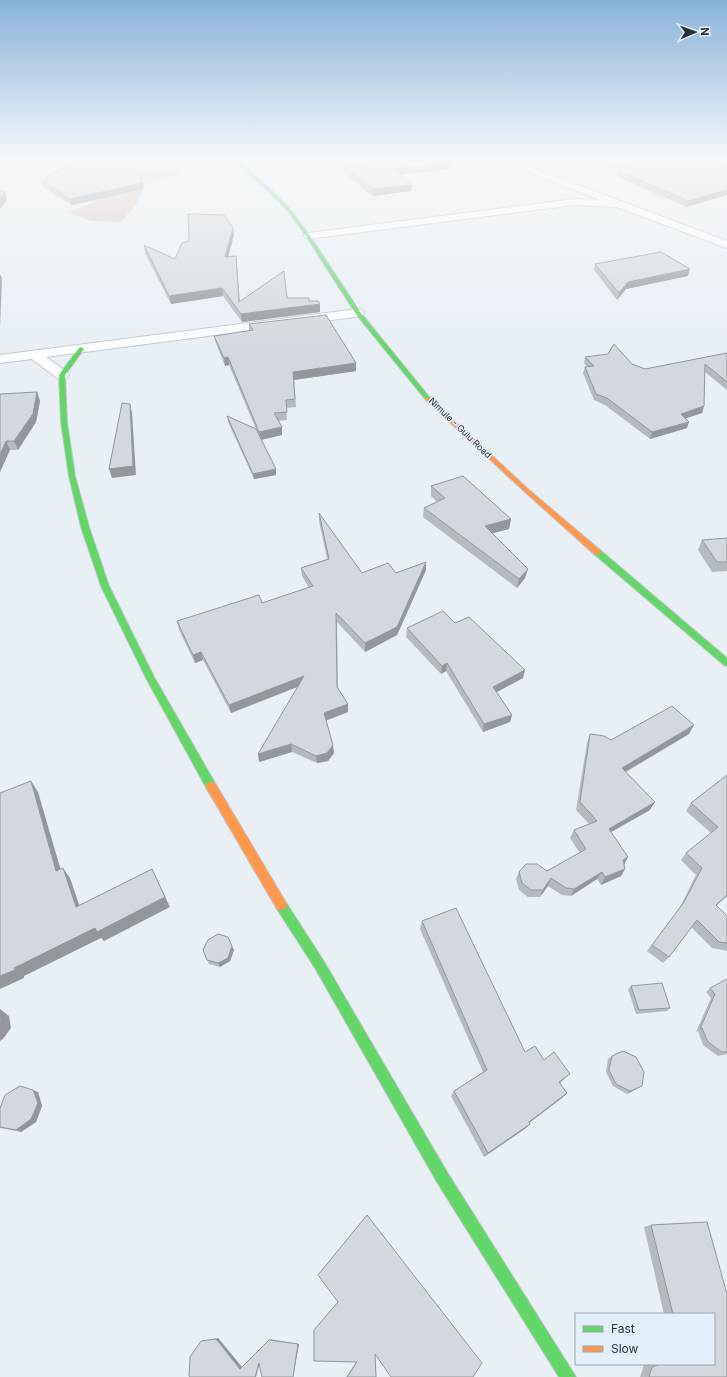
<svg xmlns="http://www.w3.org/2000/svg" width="727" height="1377" font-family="Inter,sans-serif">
<rect width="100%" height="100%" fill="#e8eff5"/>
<!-- forest -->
<path fill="#d9c5bb" d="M136 166 161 167 185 166 182 174 144 182C141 199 133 210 120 222L91 221 69 212 90 204 108 190 98 170Z"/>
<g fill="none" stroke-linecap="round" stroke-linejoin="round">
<defs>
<path id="street" d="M493 158H506L727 241V248L617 207 575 205 308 239 303 236 308 233 575 199 600 200Z
M358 309 362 310 364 313 362 316 46 357 67 372 69 375 67 378 62 379 57 378 32 359 0 363V355Z"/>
<path id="fast" d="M229 158H233L264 183 290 209 310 236 360 312 430 398V400H426L356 314 306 236 288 211 262 185Z
M81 347 84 349 65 375 67 422 75 476 89 527 109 586 154 677 215 783 216 786 215 789 211 790 207 789 146 678 101 586 81 527 69 476 61 422 59 375 79 348Z
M594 550H600L727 658V666L724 665 594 554Z
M281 900 285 901 323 960 447 1172 576 1377H559L437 1182 315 968 277 909 275 905 277 901Z"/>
<path id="slow" d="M426 398H430L529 490 600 550V554H594L525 492 426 400Z
M211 782 215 783 285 901 287 905 285 909 281 910 277 909 207 789 206 786 207 783Z"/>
</defs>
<!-- street casing -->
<use href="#street" stroke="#c2c7cc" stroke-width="2"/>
<!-- fast casing -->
<use href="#fast" stroke="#c2c7cc" stroke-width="2"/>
<!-- slow casing -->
<use href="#slow" stroke="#c2c7cc" stroke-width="2"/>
<!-- street -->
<use href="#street" fill="#fcfdfe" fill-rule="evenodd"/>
<!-- fast -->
<use href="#fast" fill="#63d668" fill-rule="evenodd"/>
<!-- slow -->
<use href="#slow" fill="#ff974d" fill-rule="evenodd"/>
</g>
<!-- wall -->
<path fill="#b5babe" d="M83 158H161L133 163 144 189 72 205 42 186 41 180Z
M365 158H443L449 169 400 175 411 191 373 196 344 173V166L370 163Z
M585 158H711L686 207 616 176 617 170Z
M234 235 228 257 236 256 240 302 287 298H309V301L320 312 242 322 223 296 171 304 145 253 144 245 175 259 189 241Z
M595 264 688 276 626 289 617 300 594 270Z
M249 324 356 371 294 380 296 407 286 408 287 420 278 421 282 427V435L261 440 276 475 254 479 228 422 227 416 256 429 229 365 225 366 216 343 214 336 249 331Z
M727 353V390L705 372 704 406 702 413 685 418 687 428 650 439 605 405 594 400 583 373 585 367H587L584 363 585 357 632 364 645 369Z
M37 392 40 401 36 422 18 450H10L0 472V394Z
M431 486 511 519 509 529 492 533 525 578 517 588 423 517 424 508 437 502 431 496Z
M319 513 362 573H396L426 562V570L397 635 365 652 337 622 338 687 348 712 326 720 334 753 328 761 317 763 292 752 259 762 298 686 231 713 203 660 195 663 179 630 177 621 262 603 309 588 302 576 301 568 327 559 319 521Z
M727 538V571L712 572 698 550 702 540Z
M455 623 525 670 523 678 497 692 512 715 510 722 483 732 446 671 441 674 406 637 407 628Z
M590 734 611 740 689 734 626 772 650 810 611 832 625 869 621 876 601 885 597 879 571 896 562 895 548 886 540 897H528L519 890 516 879 519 872 547 871 580 853 570 838 574 830 589 824 576 810 587 743Z
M727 775 716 906 727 916V951L712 948 691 927 669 957 663 963 647 951 679 909 696 875 681 860 686 853 711 833 686 811 691 803Z
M422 921 525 1052 544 1060 564 1079 560 1083 567 1093 562 1098 529 1123 530 1124 526 1128 484 1157 451 1096 454 1091 483 1072 420 929Z
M203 950H234L230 961 220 967 209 964Z
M727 979V1054L718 1056 703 1045 698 1031 696 1032 711 998 706 992 710 988Z
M631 986 670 1008 667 1011 636 1014 628 989Z
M612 1056 638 1088 627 1094 613 1086 606 1072 608 1059Z
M38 1092 42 1106 36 1122 21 1132 0 1128V1108Z
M707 1222 727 1294V1377H640L644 1365 646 1364H714V1314H664L644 1227 651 1225Z
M218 1338 242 1367 270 1339 299 1344 293 1377 259 1366 189 1376 201 1341Z
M375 1354 376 1377H346L356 1362Z"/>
<!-- shaded-wall -->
<path fill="#93979b" d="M130 158H161L131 163Z
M449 163V169L394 175V169Z
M143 183 144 189 72 205 70 199Z
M412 185 411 191 373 196V189Z
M727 190V195L686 207 688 201Z
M5 192 7 200 0 209V198Z
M233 228 234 235 226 265 225 257Z
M236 256 237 264 240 310 239 302Z
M690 269 688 276 626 289 617 300 619 293 628 282Z
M0 274 2 278 0 327Z
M222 288 223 296 171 304 169 296Z
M309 298V306L320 304V312L242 322 241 314Z
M228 357 229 365 225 366 224 358Z
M356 363V371L294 380 293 372Z
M37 392 40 401 36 422 18 450 14 441Z
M130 404 132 413 136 475 112 478 109 469Z
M704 406 702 413 678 421 681 414Z
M689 422 687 428 650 439 652 432Z
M282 427V435L260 440 259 432Z
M6 441 10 450 0 472V455Z
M276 469V475L254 479 253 474Z
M511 519 509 529 483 536 485 526Z
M426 562V570L397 635 365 652V643Z
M528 569 525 578 517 588 519 579Z
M201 652 203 660 195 663 193 655Z
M447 663 446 671 441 674 442 666Z
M525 670 523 678 491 695 493 687Z
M304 676 305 684 231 713 229 705Z
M348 704V712L325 721 324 713Z
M512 715 510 722 483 732 484 724Z
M694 725 689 734 618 776 622 768Z
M291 744 292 752 259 762 258 754Z
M333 745 334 753 328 761 317 763 316 756Z
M31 781 38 792 64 881 56 871Z
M655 802 650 810 604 836 609 829Z
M628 857 624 865 623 860Z
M63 868 70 878 83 916 76 907Z
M152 869 170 907 104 941 101 938 24 976V978L0 989V976L14 968Z
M625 869 621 876 601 885 605 877Z
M602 872 597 879 571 896 574 889Z
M551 878 548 886 540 897 543 890Z
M727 895V896L709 912 716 905Z
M232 946 234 950 230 961 220 967 218 963Z
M0 1009 9 1016 11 1028 3 1039 0 1041Z
M570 1074 564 1079 554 1087 559 1082Z
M642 1086 638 1088 627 1094 630 1091Z
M33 1090 38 1092 42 1106 36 1122 21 1132 16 1130Z
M567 1093 562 1098 525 1126 529 1122Z
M530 1124 526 1128 484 1157 488 1153Z
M218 1338 242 1367 240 1369 216 1339Z
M298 1344H299L293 1377Z
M260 1362 256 1377H255L259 1363Z"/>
<!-- building -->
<path fill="#d2d8dd" stroke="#93979b" d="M83 158H131L143 183 70 199 41 180Z
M371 158H443L449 163 394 169 412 185 373 189 344 166 375 163Z
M602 158H711L727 170V190L688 201 617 170 627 167Z
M0 190 5 192 0 198Z
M188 214 224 215 233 228 225 257 236 256 239 302 284 271 287 298H309V301H318L320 304 241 314 222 288 169 296 144 245 175 259 182 243 189 241Z
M661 252 690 269 628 282 619 293 595 264Z
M326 315 356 363 293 372 295 399 286 400 287 412 274 413 282 427 259 432 228 357 224 358 214 336 253 330 249 324Z
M614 344 632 364 645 369 727 353V382L705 364 704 406 681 414 689 422 652 432 607 398 596 394 585 367 594 366 585 357 608 354Z
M37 392 33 414 14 441H6L0 455V394Z
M122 403 130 404 133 466 109 469Z
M227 416 256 429 276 469 253 474Z
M463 476 511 519 485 526 528 569 519 579 424 508 445 498 431 486Z
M319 513 362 573 388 563 396 573 426 562 397 627 365 643 336 613 337 687 348 704 324 713 333 745 327 753 316 756 291 744 258 754 304 676 229 705 201 652 193 655 177 621 259 595 262 603 313 586 301 568 329 559Z
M727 538V562H717L702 540Z
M443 611 455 623 469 617 525 670 493 687 512 715 484 724 447 663 442 666 407 628Z
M672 706 694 725 622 768 655 802 609 829 628 857 623 860 625 869 605 877 602 872 574 889 566 888 551 878 543 890H531L522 883 519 872 526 864H537L547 871 586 849 574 830 597 821 580 802 590 734 604 736 611 740Z
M727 775V895L716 905 727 916V943L719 942 697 920 669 957 652 945 684 902 702 868 686 853 718 827 691 803Z
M31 781 56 871 63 868 76 907 152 869 165 897 97 932 95 928 14 968 15 970 0 976V793Z
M456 908 525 1052 535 1046 544 1060 554 1052 570 1074 559 1082 567 1093 529 1122 530 1124 488 1153 454 1091 487 1070 422 921Z
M218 934 228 937 232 946 228 958 218 963 207 960 203 950 208 940Z
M727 979V1052H722L708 1042 702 1028 700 1029 715 994 710 988Z
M662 983 670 1008 639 1010 631 986Z
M0 1011 1 1020 0 1022Z
M623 1051 636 1057 644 1072 642 1086 630 1091 616 1084 609 1070 612 1056Z
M20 1086 33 1090 38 1103 31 1119 16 1130 0 1127V1108L5 1095Z
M367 1215 482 1363 473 1377H391L375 1354 376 1377H347L357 1362 314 1361V1330L338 1302 318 1275Z
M707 1222 727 1294V1377H649L652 1367 660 1364H714V1314H673L651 1225Z
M216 1339 240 1369 269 1340 298 1344 293 1377H262L259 1363 255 1377H190L189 1376 190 1357 201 1341Z"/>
<!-- sky -->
<linearGradient id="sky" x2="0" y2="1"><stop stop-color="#88b2db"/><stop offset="0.45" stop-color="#f5f8fa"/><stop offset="1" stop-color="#f5f8fa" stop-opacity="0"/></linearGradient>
<rect width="727" height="351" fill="url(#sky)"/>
<g text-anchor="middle" stroke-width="3" stroke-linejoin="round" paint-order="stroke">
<!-- far-street labels -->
<g font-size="9" fill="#2c3135" stroke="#e3effa">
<text transform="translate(460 428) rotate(44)" y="3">Nimule - Gulu Road</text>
</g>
</g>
<!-- legend -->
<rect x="575" y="1313" width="140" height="52" fill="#e3effa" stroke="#9aa3ab"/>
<rect x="583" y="1326" width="20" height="6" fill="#63d668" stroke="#9aa3ab"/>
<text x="611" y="1333" font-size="12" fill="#2c3135">Fast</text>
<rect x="583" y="1346" width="20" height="6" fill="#ff974d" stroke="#9aa3ab"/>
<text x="611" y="1353" font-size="12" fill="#2c3135">Slow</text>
<!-- north arrow -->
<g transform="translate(695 32) rotate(88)" stroke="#e3effa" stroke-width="3" paint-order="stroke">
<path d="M0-3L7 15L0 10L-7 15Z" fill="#2c3135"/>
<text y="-6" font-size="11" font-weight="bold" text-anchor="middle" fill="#2c3135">N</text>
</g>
</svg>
